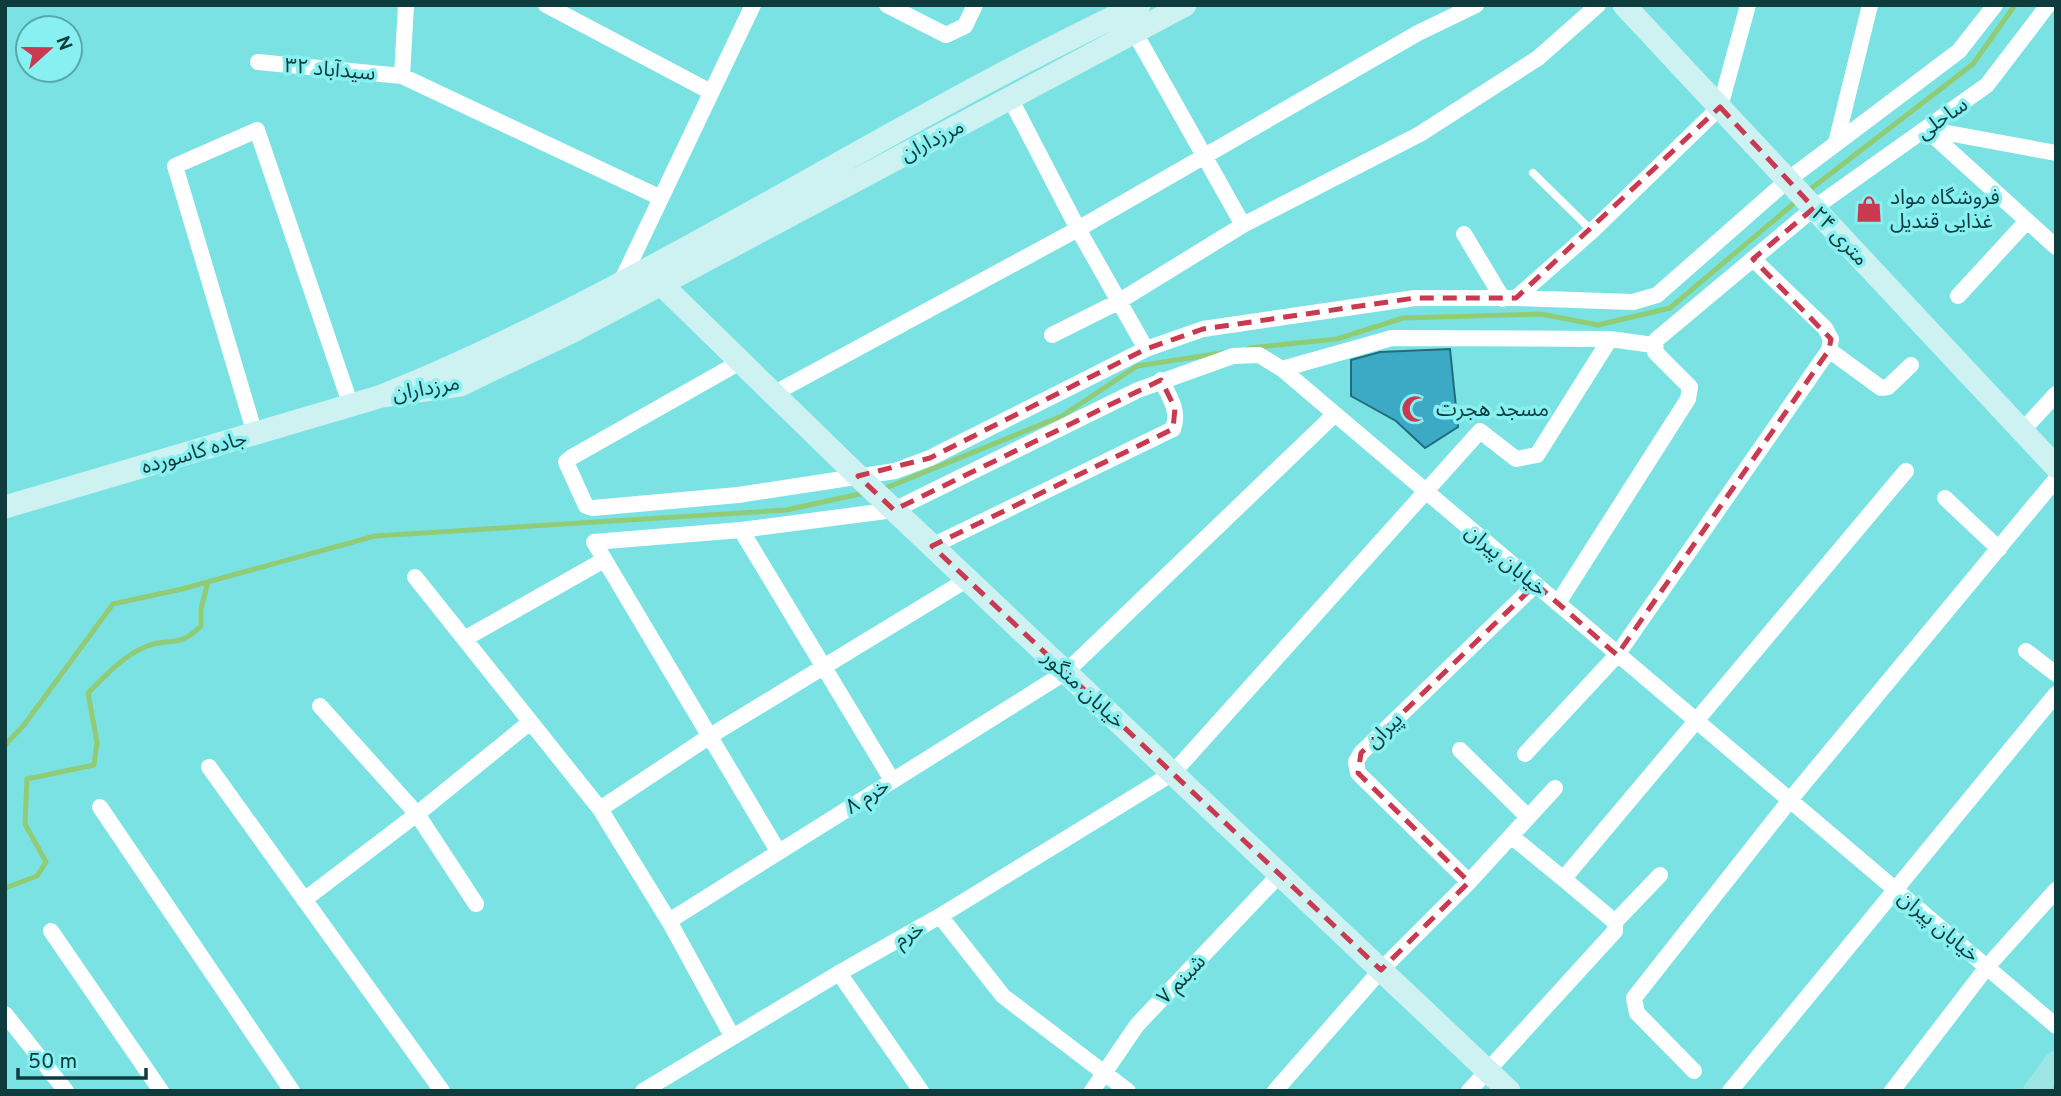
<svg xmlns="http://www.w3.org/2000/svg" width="2061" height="1096" font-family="Overpass,'Noto Sans Arabic',sans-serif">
<rect width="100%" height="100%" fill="#7be2e4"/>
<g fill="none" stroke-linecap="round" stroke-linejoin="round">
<!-- stream -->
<path stroke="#90cb76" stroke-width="5" d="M1808 191 1973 64 2015 5
M1249 348 1337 339 1403 318 1541 314 1598 325 1670 308 1798 200
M881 490 1062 416 1137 366 1222 353
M5 745 24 725 113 604 182 589 375 536 786 510 864 493
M5 888 37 876 46 862 25 824 27 779 94 765 97 742 88 693C104 677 123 656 145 647 170 636 177 650 201 626V609L208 582"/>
</g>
<!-- building -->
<path fill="#3caac4" stroke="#1f6c7d" stroke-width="2" d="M1450 349 1458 427 1425 448 1396 421 1351 396V360L1380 352Z"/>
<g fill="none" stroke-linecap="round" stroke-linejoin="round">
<!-- lane -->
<path stroke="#fff" stroke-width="8" d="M1533 173 1592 231"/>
<!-- street -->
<path stroke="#fff" stroke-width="16" d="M406 5 402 76 661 198
M546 5 709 91
M887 5 946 35 965 26 975 5
M1135 33 1243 225
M258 62 402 76
M1011 100 1078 229 1146 349
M1926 129 2056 247
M1926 129 2056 153
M1836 143 1870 5
M1464 234 1503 299
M621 282 753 5
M1958 296 2027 221
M1516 298 1633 302 1657 295 1789 179 1959 51 1995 5
M1052 335 1118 302 1243 225 1420 134 1538 58 1598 5
M1829 350 1881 388 1888 387 1911 365
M740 362 572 457 566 462 586 506 593 508 738 495 895 471 930 458 1146 349 1203 329 1415 298H1516L1592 231 1720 107 1748 5
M1282 369 1392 338 1610 339 1653 345
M773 394 1078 229 1418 33 1476 5
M2022 431 2056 394
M255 434 175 166 257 130 351 406
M1945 498 1999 549
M741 530 894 510 1138 390 1233 356 1259 355 1282 369 2056 1026
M932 546 1173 429C1180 411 1169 396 1161 380
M415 577 600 809 710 736 968 579
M1558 603 1688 399 1690 387 1655 352 1656 340 1814 208 1987 85 2048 5
M466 638 604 560
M2026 651 2056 674
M320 706 417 814 476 904
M1460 750 1528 817
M1525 754 1617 655 1829 350 1831 339 1825 328 1753 259
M209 767 442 1091
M100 807 292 1091
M600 809 669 921 732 1036
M1511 836 1566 881
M778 851 594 542 741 530 892 780
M1469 882 1358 773 1356 762 1361 753 1536 584
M304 900 417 814 529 723
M940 916 1003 996 1128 1091
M669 921 1066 672 1335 414
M1615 922 1660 875
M51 931 161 1091
M839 973 921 1091
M5 1014 66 1091
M1694 1071 1637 1013 1634 998 1790 800 2056 479
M643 1091 839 973 940 916 1173 773 1480 431 1516 459 1537 455 1610 339
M1092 1091 1137 1025 1280 874
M1275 1091 1381 970 1469 882 1555 788
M1469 1091 1615 931V922L1566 881 1565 877 1906 471
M1730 1091 2056 694
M1892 1091 1987 967 2056 890"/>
<!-- secondary -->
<path stroke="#cef2f2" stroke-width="23" d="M1139 5C882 126 646 289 382 396L460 385 571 332 1185 5
M1624 5 2056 467
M662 285 858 476 1509 1091
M5 507 382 396"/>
<!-- primary -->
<path stroke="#9de4e5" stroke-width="24" d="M2035 1091 2056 1063"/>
</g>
<!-- marked area -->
<path fill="none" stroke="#c9394f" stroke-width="5" stroke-dasharray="14 9" stroke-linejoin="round" d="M1720 107 1814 208 1753 259 1831 339 1829 350 1617 655 1536 584 1361 753 1358 773 1469 882 1381 970 932 546 1173 429 1175 408 1161 380 894 510 858 476 930 458 1146 349 1203 329 1415 298H1516Z"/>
<!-- icons -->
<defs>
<symbol id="shop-bare" viewBox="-9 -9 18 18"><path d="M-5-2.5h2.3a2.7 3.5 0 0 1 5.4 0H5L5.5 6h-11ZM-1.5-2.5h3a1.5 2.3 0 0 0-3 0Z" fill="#c9394f" stroke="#89f0f1" stroke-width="2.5" paint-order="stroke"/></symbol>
<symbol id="mosque-bare" viewBox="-9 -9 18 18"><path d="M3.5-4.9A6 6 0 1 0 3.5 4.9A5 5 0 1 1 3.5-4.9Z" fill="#c9394f" stroke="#89f0f1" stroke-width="2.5" paint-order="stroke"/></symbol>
</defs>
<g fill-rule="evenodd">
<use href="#shop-bare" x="1850" y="190" width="38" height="38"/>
<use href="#mosque-bare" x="1396" y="390" width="38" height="38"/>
</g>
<g text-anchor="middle" stroke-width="7" stroke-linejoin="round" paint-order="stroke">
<!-- street labels -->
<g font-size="21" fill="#0e3c3d" stroke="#89f0f1">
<text transform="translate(330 69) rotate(5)" y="7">سیدآباد ۳۲</text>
<text transform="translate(1942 118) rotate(-35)" y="7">ساحلی</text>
<text transform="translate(932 140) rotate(-27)" y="7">مرزداران</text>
<text transform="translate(1840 236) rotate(47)" y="7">۲۴ متری</text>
<text transform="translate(426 388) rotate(-10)" y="7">مرزداران</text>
<text transform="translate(194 452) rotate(-16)" y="7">جاده کاسورده</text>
<text transform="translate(1506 560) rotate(40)" y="7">خیابان پیران</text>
<text transform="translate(1084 689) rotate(43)" y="7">خیابان منگور</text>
<text transform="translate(1384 730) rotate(-44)" y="7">پیران</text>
<text transform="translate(867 796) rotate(-32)" y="7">خرم ۸</text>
<text transform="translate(1939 926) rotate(40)" y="7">خیابان پیران</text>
<text transform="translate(909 934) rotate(-29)" y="7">خرم</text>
<text transform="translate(1181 979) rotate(-46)" y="7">شبنم ۷</text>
</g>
<!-- poi labels -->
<g font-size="21" fill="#0e3c3d" stroke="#89f0f1" text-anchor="start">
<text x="1890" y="204">فروشگاه مواد<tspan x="1890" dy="24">غذایی قندیل</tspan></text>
<text x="1436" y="416">مسجد هجرت</text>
</g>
</g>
<!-- border -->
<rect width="2061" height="1096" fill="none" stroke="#0e3c3d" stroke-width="14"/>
<!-- north arrow -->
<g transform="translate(49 49) rotate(69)"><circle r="33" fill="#89f0f1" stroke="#58a8a9" stroke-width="2"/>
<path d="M0-5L12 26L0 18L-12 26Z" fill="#c9394f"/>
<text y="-10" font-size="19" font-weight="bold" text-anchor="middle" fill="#0e3c3d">N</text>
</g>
<!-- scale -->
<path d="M18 1068v10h128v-10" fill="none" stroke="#0e3c3d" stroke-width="3.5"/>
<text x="28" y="1068" font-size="21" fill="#0e3c3d" stroke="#89f0f1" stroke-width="5" paint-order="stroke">50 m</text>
</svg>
